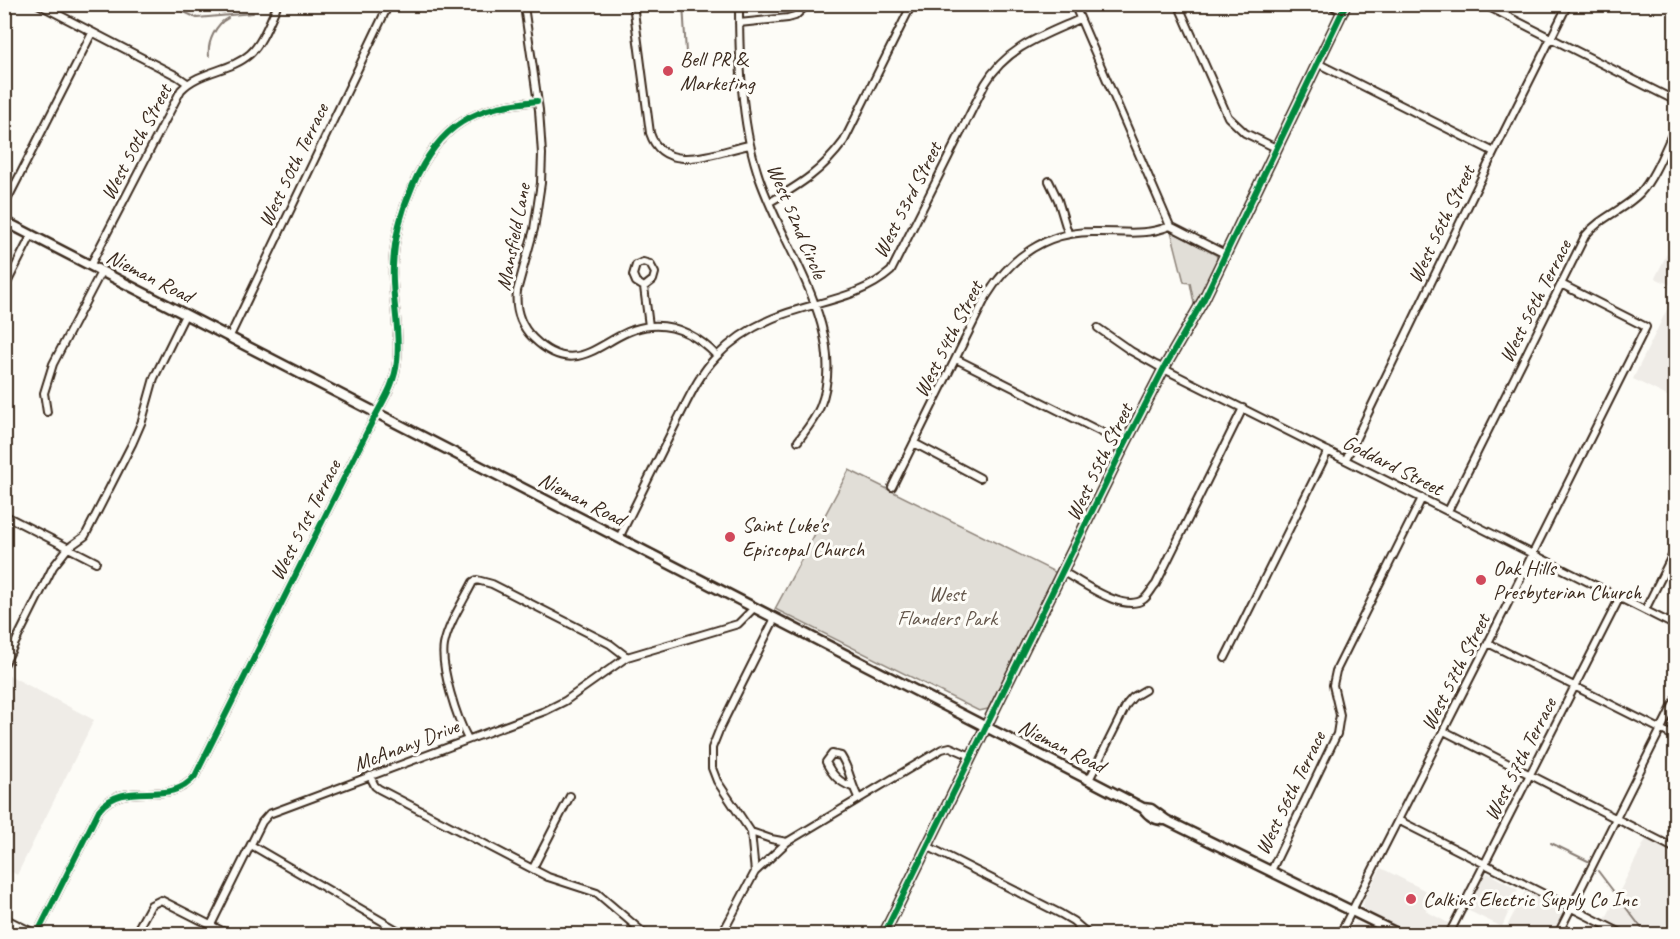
<svg xmlns="http://www.w3.org/2000/svg" width="1680" height="939" font-family="Caveat,sans-serif">
<rect width="100%" height="100%" fill="#fdfcf7"/>
<filter id="ink" filterUnits="userSpaceOnUse"><feTurbulence type="fractalNoise" baseFrequency=".0167" numOctaves="2"/><feDisplacementMap in="SourceGraphic" scale="12" xChannelSelector="R" yChannelSelector="G"/><feConvolveMatrix kernelMatrix="1 2 1 2 8 2 1 2 1" color-interpolation-filters="sRGB"/></filter>
<g filter="url(#ink)">
<!-- built -->
<path fill="#efece7" d="M1675 238V287L1655 278Z
M1675 293 1676 400H1675L1633 379Z
M5 673 94 720 17 875 5 868Z
M1646 839 1675 853V907L1662 934H1632L1605 920Z
M1381 868 1434 895 1426 911 1450 924 1445 934H1411L1365 910 1363 906 1364 900Z
M1488 873 1518 890 1502 927 1465 909 1481 877Z
M1526 890 1565 909 1554 934H1503Z
M1357 923 1360 924 1381 934H1347L1351 926Z"/>
<!-- green -->
<path fill="#e1ded7" stroke="#8e847a" stroke-width="1.5" d="M1171 231 1216 255 1218 260 1195 308 1190 283 1184 282Z
M849 470 1057 573 988 709 979 711 775 609Z"/>
<g fill="none" stroke-linecap="round" stroke-linejoin="round">
<!-- stream -->
<path stroke="#887d74" stroke-width="2" d="M167 4 197 18 253 13
M683 4 686 53
M209 56C207 42 216 24 228 18
M1551 843 1588 861
M1598 871 1646 934"/>
<defs>
<path id="street" d="M38 4 177 76 187 83
M633 4 650 133C664 176 716 152 749 145
M739 4C739 57 741 121 757 171 778 242 851 330 820 407 815 419 806 430 798 441
M1074 4 1170 226 1225 254
M1178 4 1228 117 1245 133 1276 148
M1483 4 1676 101
M1670 4 1676 7
M524 6 539 110 542 154 541 183 534 229 517 291C515 309 520 325 533 338 581 385 605 329 651 326 677 324 700 338 717 356
M739 23 788 18 795 16 808 4
M1317 63 1494 152
M1049 181 1058 200 1068 233
M770 202C801 184 822 171 844 141L912 4
M4 206 92 33
M643 262 650 264 655 273 653 280 644 287 636 282 633 275 636 265Z
M90 266 181 90C200 70 230 72 250 54 263 42 270 20 278 4
M644 287 649 326
M4 289 31 236
M1098 328 1131 351 1156 365 1676 626
M230 336 387 8
M956 359 1125 444
M47 412 44 393 53 364 101 272
M914 443 980 478
M1346 459 1494 152 1568 4
M892 487 986 297C1010 258 1045 232 1092 232 1120 231 1143 237 1170 226
M1448 511 1585 236C1600 217 1624 210 1640 193 1655 177 1666 146 1676 126
M4 515 96 562
M619 538C638 500 657 461 676 423 688 400 698 376 716 357 731 341 749 329 769 320 808 302 857 301 891 271L985 84C1007 47 1042 36 1080 19
M1063 572C1082 582 1124 614 1144 599 1149 595 1152 588 1156 584L1243 408
M1645 610 1676 548
M1488 643 1676 737
M1225 658 1328 451
M5 663 53 567 68 548 85 536 132 444 142 421 154 378 185 315
M1444 731 1676 849
M468 739C457 719 440 667 444 645 448 624 463 602 473 582L477 580 492 584 610 644 627 657
M370 776 375 786 379 789 548 877 597 893 645 934
M1089 780 1127 704 1133 697 1145 690
M852 787C839 782 832 775 826 762L832 754 841 756C850 770 851 785 859 799
M1398 820 1623 934
M751 832 771 839 787 842
M251 845 404 934
M927 846 1061 914 1073 921 1088 934
M533 868 570 796
M1271 871 1337 734 1340 715 1333 685 1336 671 1422 498
M755 872 787 842 942 749 950 747 971 756
M4 918 36 934
M211 925 262 822 269 814 545 711 565 701 627 657 738 624 754 608
M37 934 99 810C126 777 168 809 195 776L373 420C383 401 395 384 397 361 401 330 391 298 393 266 395 218 420 148 462 122 485 107 511 104 537 101
M135 934 151 905 161 900 228 934
M722 934 755 872 751 832 717 781 712 768V748L720 728 775 618
M1340 934 1488 643 1646 327 1561 284
M1449 934 1620 597
M1558 934 1676 699"/>
<path id="secondary" d="M1332 4 1343 11
M4 221 1089 780 1143 808C1149 816 1156 821 1166 820
M1143 808 1151 809 1166 820 1399 934
M884 934 1125 444 1164 368 1204 299 1346 4
M1672 934 1676 928"/>
</defs>
<!-- street casing -->
<use href="#street" stroke="#3b2a1e" stroke-width="10"/>
<!-- secondary casing -->
<use href="#secondary" stroke="#3b2a1e" stroke-width="13"/>
<!-- street -->
<use href="#street" stroke="#fdfcf7" stroke-width="6"/>
<!-- secondary -->
<use href="#secondary" stroke="#fdfcf7" stroke-width="8"/>
<defs>
<path id="cycleway" d="M37 934 99 810C126 777 168 809 195 776L373 420C383 401 395 384 397 361 401 330 391 298 393 266 395 218 420 148 462 122 485 107 511 104 537 101
M884 934 1125 444 1164 368 1204 299 1346 4"/>
</defs>
<!-- cycleway casing -->
<use href="#cycleway" stroke="#fdfcf7" stroke-width="10"/>
<!-- cycleway -->
<use href="#cycleway" stroke="#00873e" stroke-width="6"/>
</g>
</g>
<!-- markers -->
<g fill="#d1495b" stroke="#fdfcf7" stroke-width="2">
<circle cx="668" cy="71" r="6"/>
<circle cx="730" cy="537" r="6"/>
<circle cx="1481" cy="580" r="6"/>
<circle cx="1411" cy="899" r="6"/>
</g>
<g text-anchor="middle" stroke-width="6" stroke-linejoin="round" paint-order="stroke">
<!-- poi labels -->
<g font-size="21" fill="#3b2a1e" stroke="#fdfcf7" text-anchor="start">
<text x="680" y="66">Bell PR &amp;<tspan x="680" dy="24">Marketing</tspan></text>
<text x="742" y="532">Saint Luke's<tspan x="742" dy="24">Episcopal Church</tspan></text>
<text x="1493" y="575">Oak Hills<tspan x="1493" dy="24">Presbyterian Church</tspan></text>
<text x="1423" y="906">Calkins Electric Supply Co Inc</text>
</g>
<!-- street labels -->
<g font-size="21" fill="#3b2a1e" stroke="#fdfcf7">
<text transform="translate(136 142) rotate(-62)" y="7">West 50th Street</text>
<text transform="translate(293 165) rotate(-64)" y="7">West 50th Terrace</text>
<text transform="translate(907 200) rotate(-63)" y="7">West 53rd Street</text>
<text transform="translate(797 221) rotate(67)" y="7">West 52nd Circle</text>
<text transform="translate(1441 224) rotate(-64)" y="7">West 56th Street</text>
<text transform="translate(513 237) rotate(-79)" y="7">Mansfield Lane</text>
<text transform="translate(150 276) rotate(27)" y="7">Nieman Road</text>
<text transform="translate(1535 301) rotate(-63)" y="7">West 56th Terrace</text>
<text transform="translate(948 339) rotate(-63)" y="7">West 54th Street</text>
<text transform="translate(1099 462) rotate(-64)" y="7">West 55th Street</text>
<text transform="translate(1393 465) rotate(27)" y="7">Goddard Street</text>
<text transform="translate(582 499) rotate(27)" y="7">Nieman Road</text>
<text transform="translate(305 520) rotate(-63)" y="7">West 51st Terrace</text>
<text transform="translate(1455 672) rotate(-63)" y="7">West 57th Street</text>
<text transform="translate(406 745) rotate(-21)" y="7">McAnany Drive</text>
<text transform="translate(1062 746) rotate(27)" y="7">Nieman Road</text>
<text transform="translate(1520 759) rotate(-63)" y="7">West 57th Terrace</text>
<text transform="translate(1290 793) rotate(-64)" y="7">West 56th Terrace</text>
</g>
<!-- park labels -->
<g font-size="21" fill="#64574c" stroke="#fdfcf7">
<text x="947" y="601">West<tspan x="947" dy="24">Flanders Park</tspan></text>
</g>
</g>
<!-- margin -->
<rect width="1680" height="939" fill="none" stroke="#fdfcf7" stroke-width="24"/>
<rect x="12" y="12" width="1656" height="915" fill="none" stroke="#3b2a1e" stroke-width="2" filter="url(#ink)"/>
</svg>
